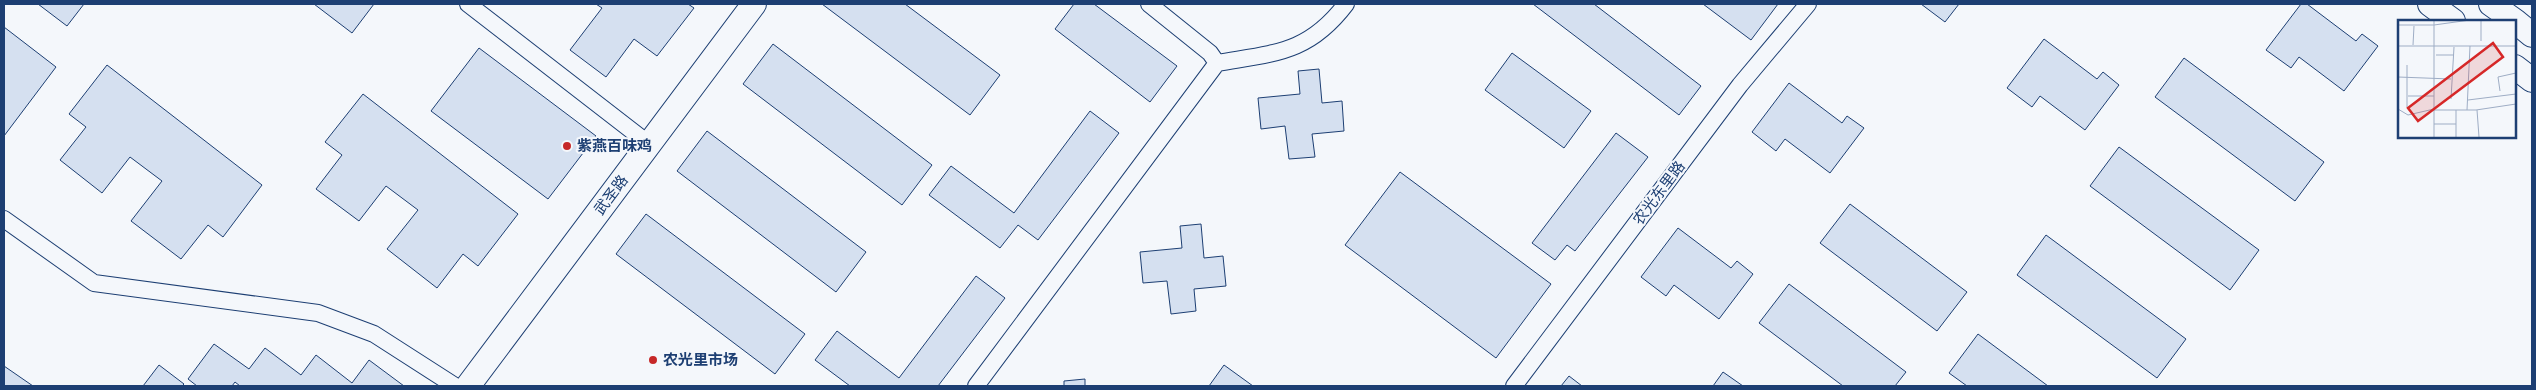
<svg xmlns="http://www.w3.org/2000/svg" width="2536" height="390" font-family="'Asap Condensed','Noto Sans SC',sans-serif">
<rect width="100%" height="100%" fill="#f4f7fb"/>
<!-- building -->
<path fill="#d5e0f0" stroke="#1d3f73" d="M38 4H84L67 26Z
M314 4H374L352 33Z
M596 4H688L694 8 657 56 634 39 606 77 570 50 602 8Z
M822 4H905L1000 75 970 115Z
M1074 4H1094L1177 66 1150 102 1055 29Z
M1533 4H1594L1701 86 1679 115Z
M1703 4H1778L1751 40Z
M1921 4H1959L1945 22Z
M2301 4H2307L2356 41 2362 34 2378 46 2344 91 2299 57 2291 68 2266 50Z
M4 27 56 67 4 136Z
M2044 39 2097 79 2103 72 2119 85 2085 130 2040 96 2032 107 2007 88Z
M773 44 932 165 902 205 743 84Z
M479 48 596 136 548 199 431 111Z
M1512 53 1591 111 1564 148 1485 90Z
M2184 58 2324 162 2295 201 2155 97Z
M107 65 262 185 223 237 208 225 181 259 131 221 162 181 130 157 102 193 60 160 86 127 69 114Z
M1319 69 1322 103 1342 101 1344 131 1312 134 1315 157 1289 159 1285 126 1261 129 1258 98 1300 94 1298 71Z
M1789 83 1842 123 1847 116 1864 128 1830 173 1785 139 1776 151 1752 132Z
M363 94 518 214 478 266 463 254 437 288 387 249 418 210 386 186 359 221 316 189 342 155 325 142Z
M1090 111 1119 133 1038 240 1018 225 1000 248 929 195 951 166 1014 213Z
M707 131 866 252 836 292 677 171Z
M1616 133 1648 157 1575 251 1567 245 1555 260 1532 243Z
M2119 147 2259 250 2230 290 2090 186Z
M1400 172 1551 284 1496 358 1345 245Z
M1850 204 1967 292 1937 331 1820 243Z
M646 214 805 334 775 374 616 254Z
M1201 224 1204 258 1223 256 1226 286 1194 289 1196 311 1171 314 1167 281 1143 283 1140 252 1182 248 1180 226Z
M1678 228 1731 268 1737 261 1753 274 1719 319 1674 285 1666 296 1641 277Z
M2046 235 2186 339 2157 378 2017 275Z
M976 276 1005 298 938 386H850L815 360 837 331 899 378Z
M1789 284 1906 372 1895 386H1843L1759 323Z
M1978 334 2048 386H1967L1949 373Z
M214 344 249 369 265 348 301 375 316 355 352 383 369 360 404 386H240L235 382 232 386H197L188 379Z
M159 365 184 384 182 386H143Z
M1224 365 1253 386H1209Z
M4 366 33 386H4Z
M1723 372 1743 386H1713Z
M1569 376 1582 386H1561Z
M1085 379V386H1064V381Z"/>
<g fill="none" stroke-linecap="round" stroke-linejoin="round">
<defs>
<path id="street" d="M468 4 649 144
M1149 4 1210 53 1217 63
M4 219 94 283 318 313 374 334 455 386
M976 386 1217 63C1274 53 1308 54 1346 4
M1514 386 1740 85 1808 4"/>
<path id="secondary" d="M2430 4 2453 21
M2491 4 2515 21
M2515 21 2532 35
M2515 67 2532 80
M468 386 754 4"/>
</defs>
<!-- street casing -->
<use href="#street" stroke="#1d3f73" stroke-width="18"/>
<!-- secondary casing -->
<use href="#secondary" stroke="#1d3f73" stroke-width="26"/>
<!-- street -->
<use href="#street" stroke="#f4f7fb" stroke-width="16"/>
<!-- secondary -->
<use href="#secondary" stroke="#f4f7fb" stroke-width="24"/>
</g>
<!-- markers -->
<g fill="#c62828" stroke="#f4f7fb" stroke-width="2">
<circle cx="567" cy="146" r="5"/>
<circle cx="653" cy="360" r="5"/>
</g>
<g text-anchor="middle" stroke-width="4" stroke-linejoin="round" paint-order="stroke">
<!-- poi labels -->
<g font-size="15" font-weight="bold" fill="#1d3f73" stroke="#f4f7fb" text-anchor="start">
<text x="577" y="151">紫燕百味鸡</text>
<text x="663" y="365">农光里市场</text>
</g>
<!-- street labels -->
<g font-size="15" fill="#1d3f73" stroke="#f4f7fb">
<text transform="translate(1659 193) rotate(-53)" y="5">农光东里路</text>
<text transform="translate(611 195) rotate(-53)" y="5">武圣路</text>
</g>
</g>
<!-- overview -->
<g transform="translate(2398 20)">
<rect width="118" height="118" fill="#f4f7fb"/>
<path fill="none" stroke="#9eadc5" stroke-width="1" d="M0 5H36L72 0M83 21V0M15 25 16 6M0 26H118M38 35H56M9 45V87M0 57 53 59M102 71 100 57 118 53M10 76H36M53 79 56 27M70 80 118 74M0 89 10 95 36 89M36 90H78L118 84M58 90V117M69 90 72 26M79 90 81 117M36 104H58M36 117V0"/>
<path fill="#d62828" fill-opacity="0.15" stroke="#d62828" stroke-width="2.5" d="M95 23 105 37 20 101 10 88Z"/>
<rect width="118" height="118" fill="none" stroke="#1d3f73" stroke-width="2.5"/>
</g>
<!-- border -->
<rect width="2536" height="390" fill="none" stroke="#1d3f73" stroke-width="10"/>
</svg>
